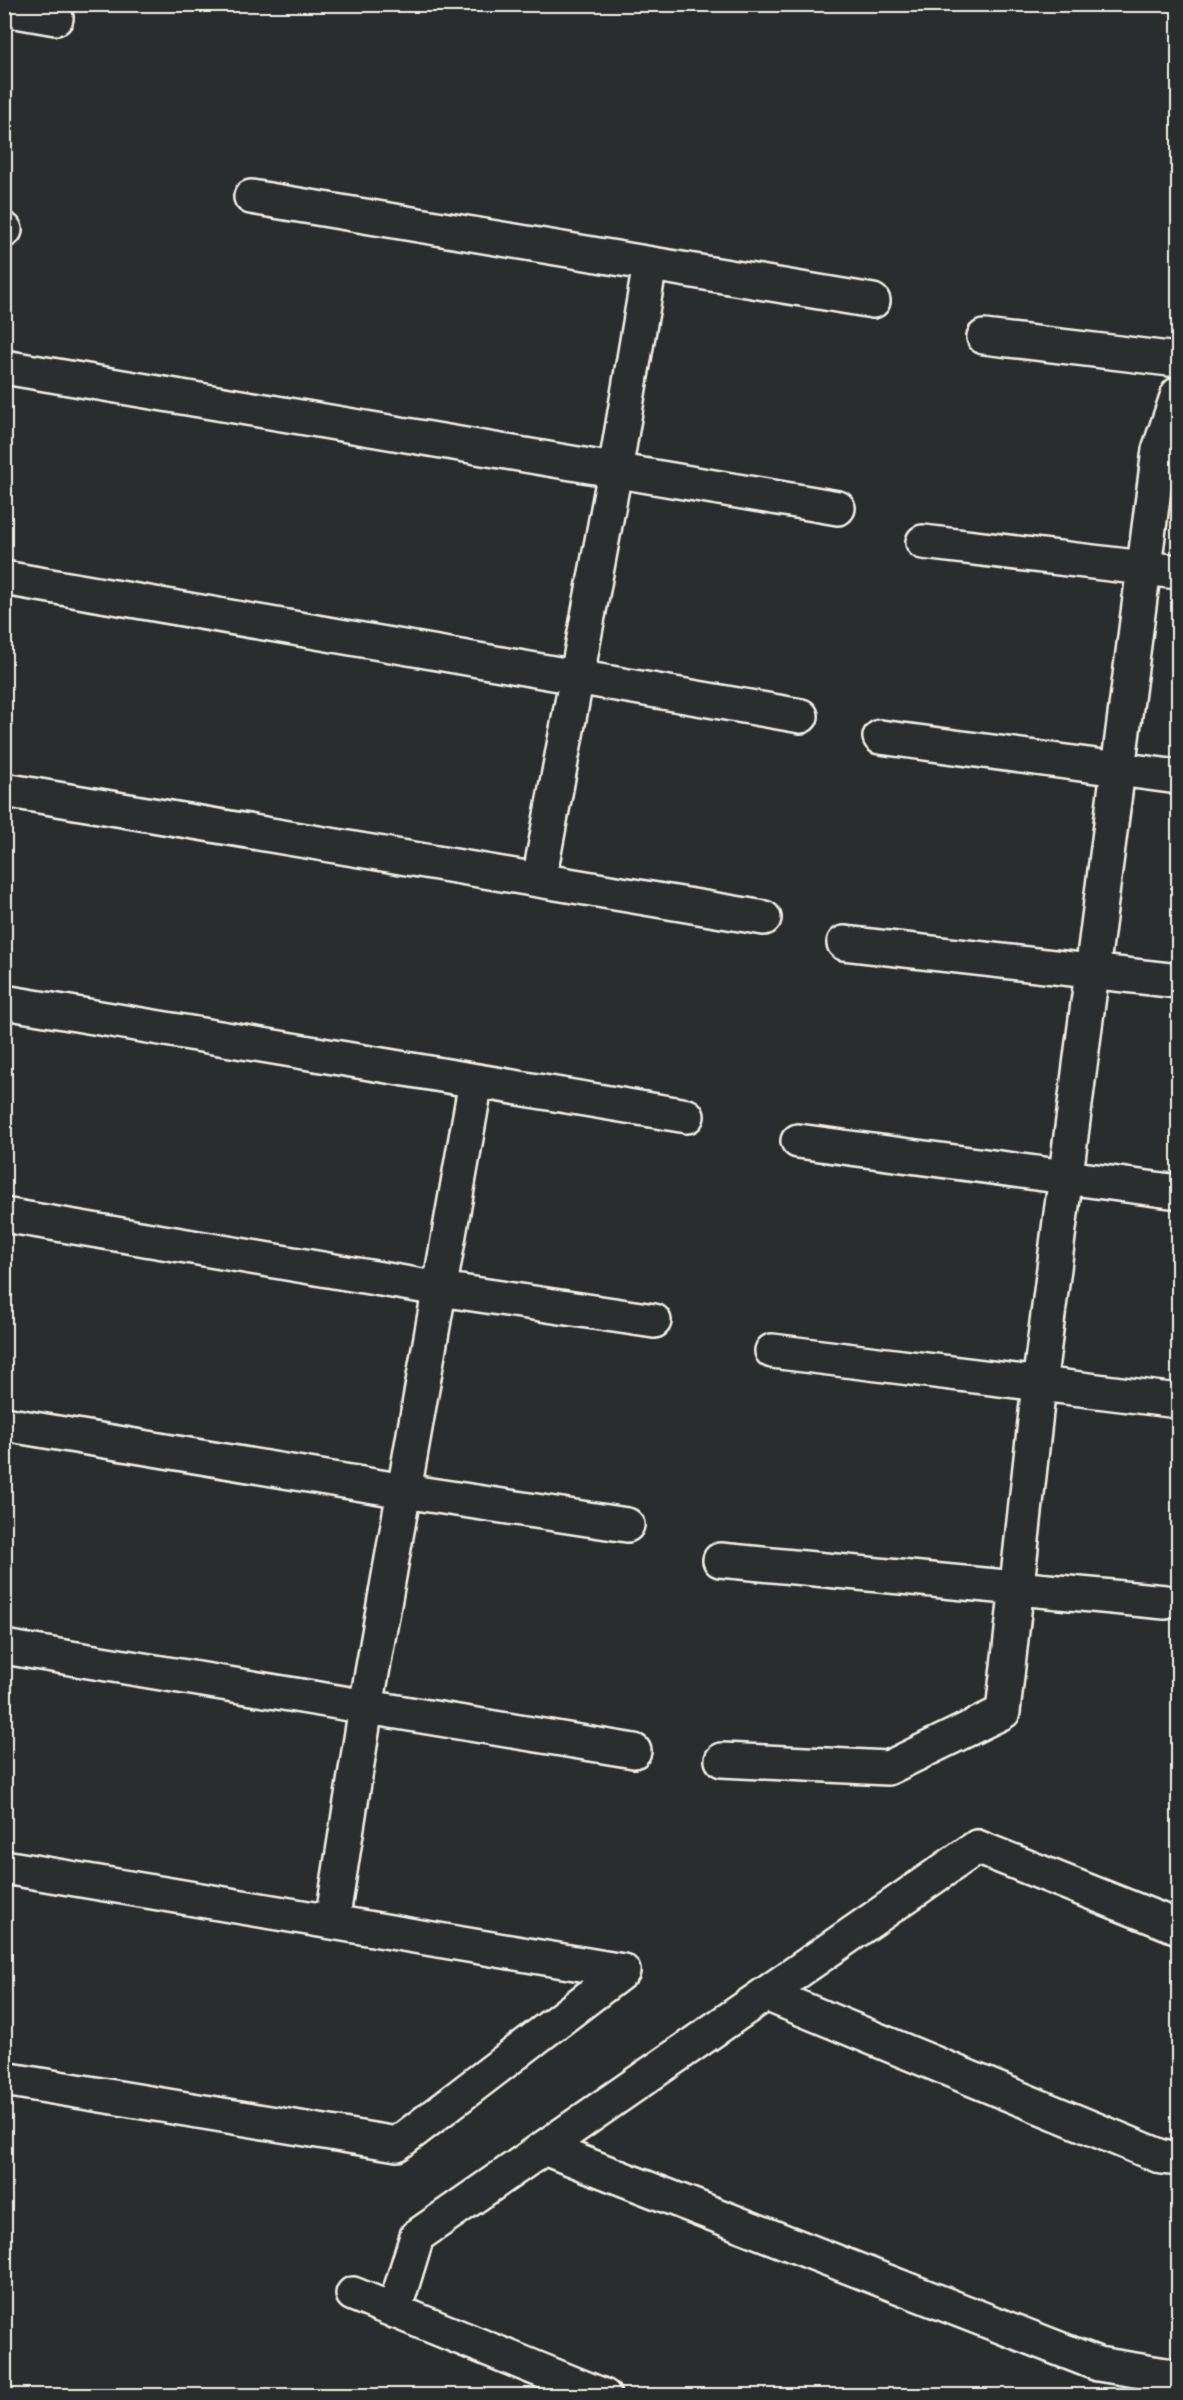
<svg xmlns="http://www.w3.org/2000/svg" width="1183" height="2400" font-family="Kalam,sans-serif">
<rect width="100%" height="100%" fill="#2a2d2e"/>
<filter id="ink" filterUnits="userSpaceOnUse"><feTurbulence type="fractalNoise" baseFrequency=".0167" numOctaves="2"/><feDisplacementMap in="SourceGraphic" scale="12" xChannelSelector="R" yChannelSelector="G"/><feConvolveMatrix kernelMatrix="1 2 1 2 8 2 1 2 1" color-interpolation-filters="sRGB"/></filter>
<g filter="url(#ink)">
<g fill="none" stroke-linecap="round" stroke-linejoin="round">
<defs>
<path id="minor" d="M4 9 56 18
M251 197 873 301
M4 230H5
M984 337 1178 360
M4 367 838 508
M923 542 1178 572
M4 578 801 716
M880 737 1178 777
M4 790 764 918
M539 880 615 471 650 264
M844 943 1178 981
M4 1002 687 1116
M798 1141 1178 1192
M4 1215 440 1289 654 1321
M772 1351 1178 1401
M4 1424 404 1491 627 1525
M720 1560 1165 1602
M4 1647 634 1751
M722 1760 888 1768 1003 1712 1039 1385 1159 450 1178 394
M4 1867 623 1971 397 2144 4 2079
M332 1922 366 1707 476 1081
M766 1994 1162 2157 1178 2159
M544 2148 1098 2364 1178 2377
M353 2294 604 2396
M394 2311 417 2236 977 1847 1178 1927"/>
</defs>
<!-- minor casing -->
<use href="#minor" stroke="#f4f1e8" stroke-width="38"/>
<!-- minor -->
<use href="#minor" stroke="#2a2d2e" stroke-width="33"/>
</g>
</g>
<!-- margin -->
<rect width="1183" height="2400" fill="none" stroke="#2a2d2e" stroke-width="24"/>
<rect x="12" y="12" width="1159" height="2376" fill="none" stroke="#f4f1e8" stroke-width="2" filter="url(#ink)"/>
</svg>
